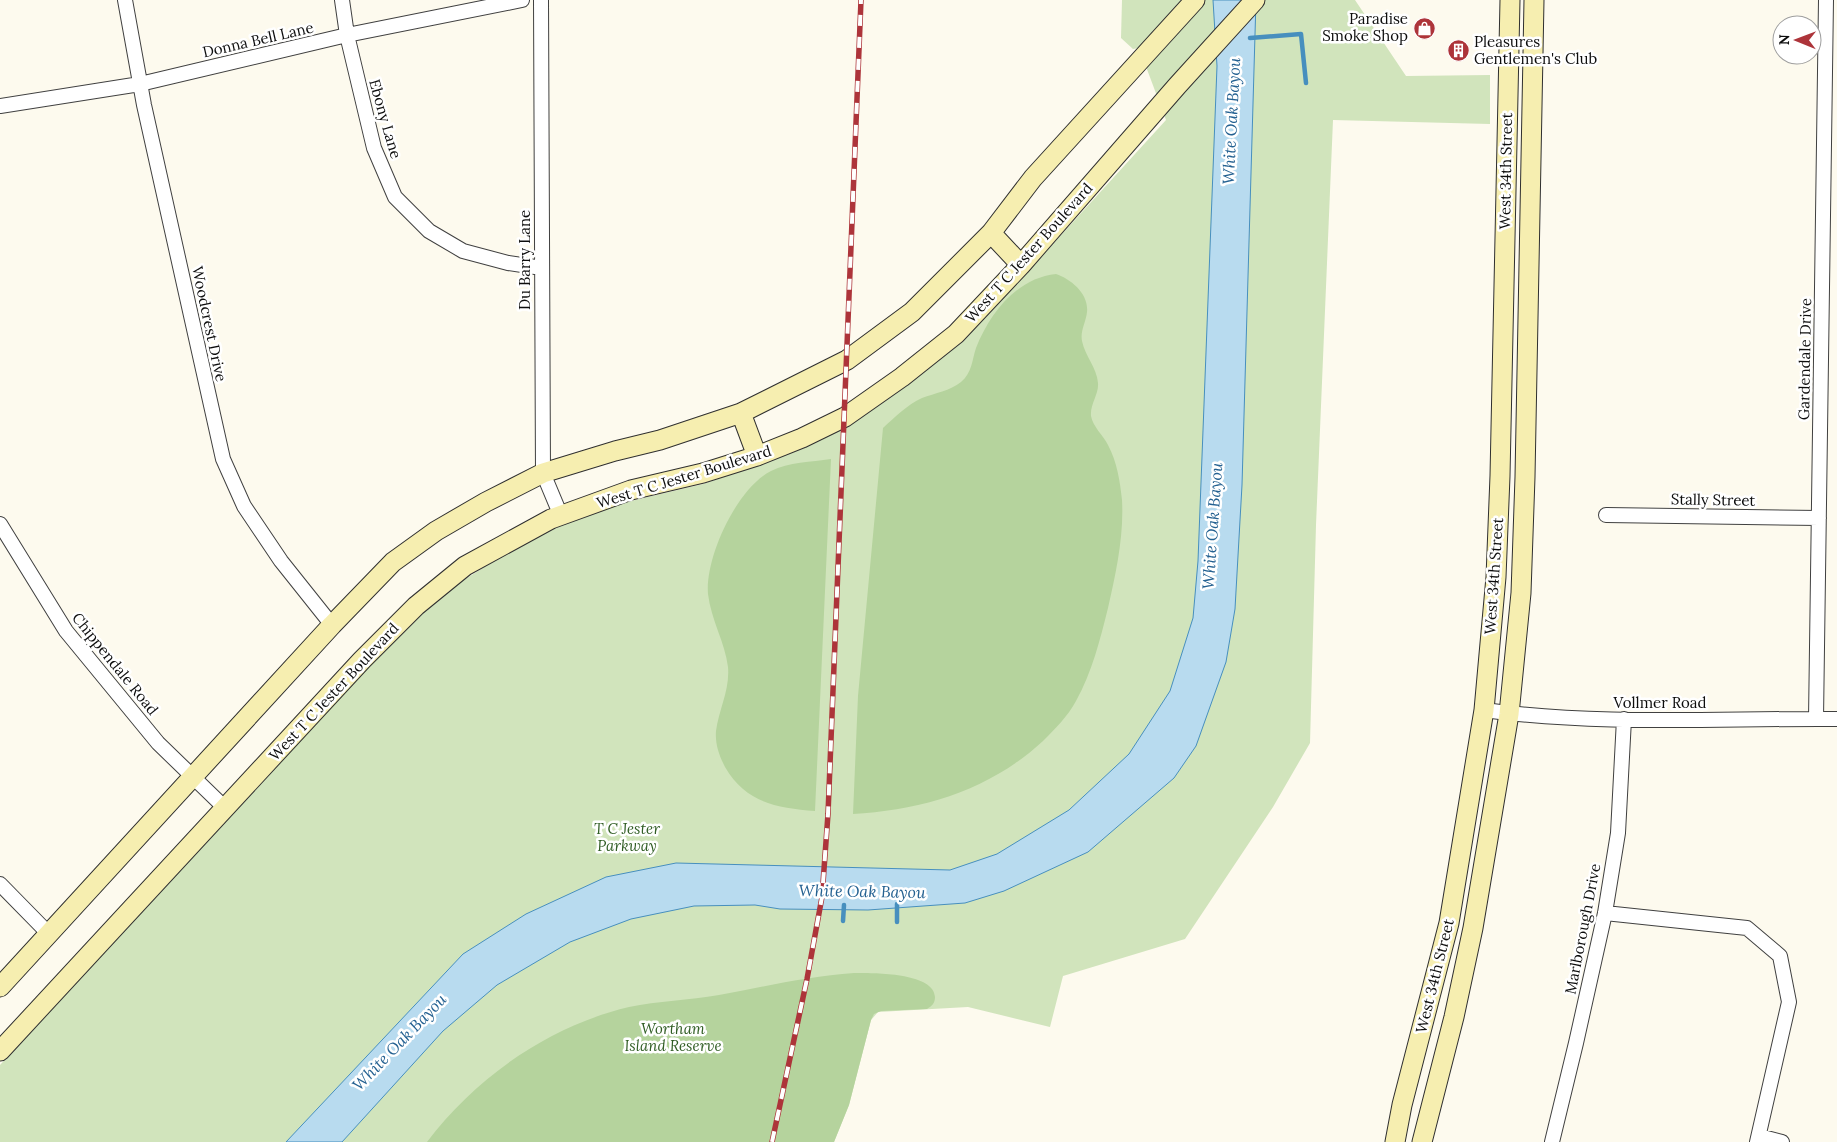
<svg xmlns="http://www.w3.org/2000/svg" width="1837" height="1142" font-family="Lora,serif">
<rect width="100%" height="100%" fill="#fdfaee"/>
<!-- green -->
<path fill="#d1e4bc" d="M1122 0H1355L1406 76 1490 75V124L1333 120 1316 525 1310 743 1273 807 1185 939 1063 976 1050 1027 968 1007 878 1012 871 1020 849 1105 834 1142H0V1065L397 636 439 599 462 581 510 551 536 537 562 525 618 504 703 484 759 465 867 412 894 395 944 356 989 314 1166 120 1139 48 1133 49 1121 38Z"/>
<!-- forest -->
<path fill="#b5d39d" d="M1056 274C1071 279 1089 294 1087 312 1086 322 1080 331 1082 341 1085 356 1097 368 1098 383 1099 394 1090 404 1091 416 1093 427 1103 435 1108 445 1117 462 1120 481 1122 500 1124 536 1116 573 1108 608 1100 640 1092 672 1076 701 1068 716 1055 729 1043 741 990 790 923 810 853 814L858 696 883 428C895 417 907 405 922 398 935 393 950 391 961 382 972 373 972 360 976 348 990 313 1017 278 1056 274Z
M831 459 815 811C777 808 746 803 725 767 719 755 715 744 716 731 719 709 730 690 728 667 725 642 711 620 708 594 705 557 737 488 771 471 789 462 811 462 831 459Z
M854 973C871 973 934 972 935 997 935 1003 932 1006 927 1009L881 1011 874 1014 871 1020 849 1105 834 1142H427C476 1077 549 1026 629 1007 658 1001 689 1000 719 995 764 987 808 976 854 973Z"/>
<!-- water -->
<path fill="#b8dbef" stroke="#478fbe" d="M1213 0H1256L1242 485 1235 609 1226 662 1196 746 1174 778 1088 852 1004 891 965 903 868 910 780 909 755 905 694 906 631 919 570 942 497 985 443 1031 342 1142H286L463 954 526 914 606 877 676 863 950 870 997 854 1069 810 1129 754 1170 691 1193 618 1198 561 1217 66Z"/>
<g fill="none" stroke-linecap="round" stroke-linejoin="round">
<!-- stream -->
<path stroke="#478fbe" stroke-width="4.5" d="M1250 38 1301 34 1306 83
M843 921 844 905
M897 922V904"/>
<defs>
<path id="street" d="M125 0 144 105 223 459 244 506 281 561 332 625
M342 0 347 35 374 148 395 197 429 231 463 251 508 263 542 268
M541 0 543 473 561 516
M0 106 140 84 347 35 522 0
M1606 515 1819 518
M0 524 66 631 158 743 225 808
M1484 710C1600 726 1720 718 1837 719
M1816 719 1826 0
M0 884 49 934
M1605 913 1747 928 1780 956 1789 1002 1757 1142
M1759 1136 1782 1142
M1552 1142 1576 1043 1605 913 1618 833 1624 719"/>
<path id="secondary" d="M991 233 1021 265
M741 413 757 456
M0 987 332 625 393 562 436 531 486 502 543 473 615 451 660 440 741 413 847 360 912 312 991 233 1033 178 1195 0
M0 1051 362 660 416 606 465 566 551 519 631 490 703 473 757 456 802 438 845 417 902 377 956 334 1021 265 1177 86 1255 0
M1395 1142 1402 1105 1449 923 1484 710 1496 577 1500 476 1510 0
M1422 1142 1454 1017 1473 928 1509 714 1521 593 1525 477 1534 0"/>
</defs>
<!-- street casing -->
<use href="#street" stroke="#404040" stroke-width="16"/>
<!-- secondary casing -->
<use href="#secondary" stroke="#2f2f2f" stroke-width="21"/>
<!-- street -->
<use href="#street" stroke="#fff" stroke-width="14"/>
<!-- secondary -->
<use href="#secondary" stroke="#f6eeb0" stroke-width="19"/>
<defs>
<path id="rail" d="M772 1142 807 979 822 897 828 814 861 0"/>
</defs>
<!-- rail casing -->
<use href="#rail" stroke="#ad343a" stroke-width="5.5"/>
<!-- rail -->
<use href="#rail" stroke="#fff" stroke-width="4" stroke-dasharray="11" stroke-linecap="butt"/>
</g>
<!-- icons -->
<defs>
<symbol id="shop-disc" viewBox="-11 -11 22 22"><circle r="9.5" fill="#ad343a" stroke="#fff"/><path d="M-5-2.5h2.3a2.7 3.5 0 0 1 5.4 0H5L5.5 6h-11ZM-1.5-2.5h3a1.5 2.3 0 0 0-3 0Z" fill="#fff"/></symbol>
<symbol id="building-disc" viewBox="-11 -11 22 22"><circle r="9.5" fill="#ad343a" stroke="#fff"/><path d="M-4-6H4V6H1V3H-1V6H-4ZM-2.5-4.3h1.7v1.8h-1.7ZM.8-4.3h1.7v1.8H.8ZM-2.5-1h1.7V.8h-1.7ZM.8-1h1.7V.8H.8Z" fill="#fff"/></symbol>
</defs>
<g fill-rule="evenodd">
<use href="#shop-disc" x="1412" y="16" width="25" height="25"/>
<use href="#building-disc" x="1446" y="38" width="25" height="25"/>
</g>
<g text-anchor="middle" stroke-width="5" stroke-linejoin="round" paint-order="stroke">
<!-- poi labels -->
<g font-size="15" fill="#0d0d0d" stroke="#fff" text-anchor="end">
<text x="1408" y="24">Paradise<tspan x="1408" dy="17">Smoke Shop</tspan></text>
<text x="1474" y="47" text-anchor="start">Pleasures<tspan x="1474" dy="17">Gentlemen's Club</tspan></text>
</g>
<!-- street labels -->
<g font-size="15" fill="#0d0d0d" stroke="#fff">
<text transform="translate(258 40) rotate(-13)" y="5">Donna Bell Lane</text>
<text transform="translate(385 119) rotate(74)" y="5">Ebony Lane</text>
<text transform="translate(1506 171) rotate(-89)" y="5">West 34th Street</text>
<text transform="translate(1029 253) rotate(-48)" y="5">West T C Jester Boulevard</text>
<text transform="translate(525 260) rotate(-90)" y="5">Du Barry Lane</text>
<text transform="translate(209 324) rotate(78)" y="5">Woodcrest Drive</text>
<text transform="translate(1805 359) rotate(-89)" y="5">Gardendale Drive</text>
<text transform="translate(684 477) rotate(-17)" y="5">West T C Jester Boulevard</text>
<text transform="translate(1713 500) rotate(1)" y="5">Stally Street</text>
<text transform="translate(1494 576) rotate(-86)" y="5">West 34th Street</text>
<text transform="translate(115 664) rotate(51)" y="5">Chippendale Road</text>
<text transform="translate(334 692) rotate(-47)" y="5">West T C Jester Boulevard</text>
<text x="1660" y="708">Vollmer Road</text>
<text transform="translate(1583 929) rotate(-79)" y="5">Marlborough Drive</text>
<text transform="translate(1435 976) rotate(-76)" y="5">West 34th Street</text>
</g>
<!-- park labels -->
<g font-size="15" font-style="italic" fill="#305d24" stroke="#fff">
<text x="627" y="834">T C Jester<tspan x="627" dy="17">Parkway</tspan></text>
<text x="673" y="1034">Wortham<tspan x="673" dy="17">Island Reserve</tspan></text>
</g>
<!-- water labels -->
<g font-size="16" font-style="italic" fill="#246191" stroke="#fff">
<text transform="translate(1231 121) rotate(-87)" y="6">White Oak Bayou</text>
<text transform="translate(1212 526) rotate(-86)" y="6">White Oak Bayou</text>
<text transform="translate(862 891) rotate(1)" y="6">White Oak Bayou</text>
<text transform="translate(399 1042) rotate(-46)" y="6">White Oak Bayou</text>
</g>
</g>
<!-- north arrow -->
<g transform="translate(1797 40) rotate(271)"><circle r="24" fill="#ffffff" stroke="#9e9e9e"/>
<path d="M0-4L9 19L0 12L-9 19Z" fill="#ad343a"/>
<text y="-8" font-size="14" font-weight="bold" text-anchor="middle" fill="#0d0d0d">N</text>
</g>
</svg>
